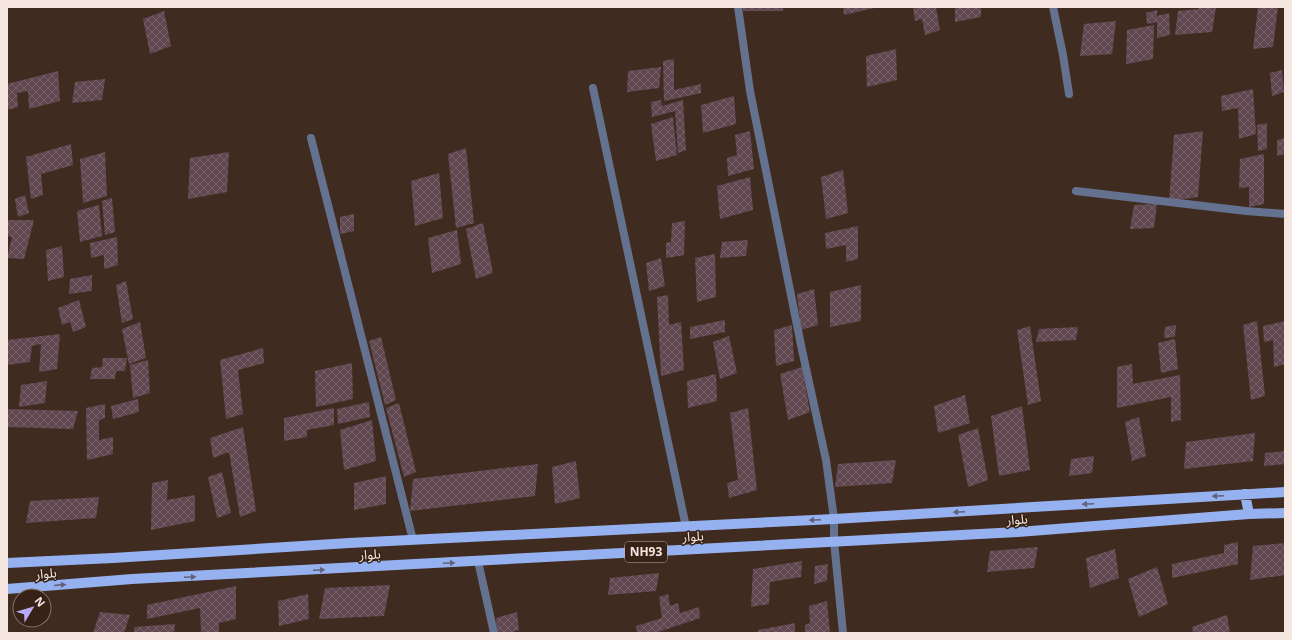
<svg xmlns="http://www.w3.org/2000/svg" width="1292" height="640" font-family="'Open Sans','Noto Sans Arabic',sans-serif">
<defs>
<pattern id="building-cross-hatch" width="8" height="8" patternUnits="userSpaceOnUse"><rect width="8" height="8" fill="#5f464f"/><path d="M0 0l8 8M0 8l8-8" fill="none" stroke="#776168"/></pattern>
</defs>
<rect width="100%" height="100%" fill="#402b20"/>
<!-- building -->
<path fill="url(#building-cross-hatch)" d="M743 7H783V11H743Z
M843 7H874V8L844 15Z
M913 7H936L940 30 925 35 922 19 915 21Z
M955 7H981V17L955 22Z
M1199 7H1216L1212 32 1175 35 1178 11 1199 9Z
M1258 7H1278L1273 47 1253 49Z
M1157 10V16L1169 13 1170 35 1157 38V22L1147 24 1146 13Z
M164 11 171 46 150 54 143 19Z
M1116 21 1112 54 1080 56 1084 24Z
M1154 25 1153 59 1126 64 1127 30Z
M896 49 897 80 867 87 866 56Z
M674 59V90L701 84V93L664 101 663 61Z
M661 67 659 88 627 92 628 71Z
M1282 70 1284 92 1272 96 1270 73Z
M58 71 60 101 29 109 28 91 17 93 18 107 7 110V84Z
M105 79 102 100 72 103 75 82Z
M1253 89 1256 134 1239 139 1238 108 1222 111 1221 96Z
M734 96 736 124 703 133 701 105Z
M661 100 662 106 683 100 686 150 678 153 675 111 652 117 651 102Z
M673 117 677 155 656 161 651 124Z
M1267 123V149L1258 151 1257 125Z
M750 131 754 169 728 176 727 158 737 155 735 135Z
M1203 131 1198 197 1169 201 1174 135Z
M1285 138V154L1277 156V140Z
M71 144 73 165 41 174 43 195 31 199 26 157Z
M466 148 474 223 456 228 448 154Z
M105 152 107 196 83 203 80 159Z
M229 152 227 192 188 199 190 158Z
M1264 154V204L1249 207V187L1239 188 1240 159Z
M843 170 848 213 826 219 821 177Z
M439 173 443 218 415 226 411 181Z
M750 177 753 210 720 219 717 186Z
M25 195 29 213 18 217 15 199Z
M112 198 115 232 105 235 102 201Z
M1157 204 1154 228 1130 229 1134 205Z
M99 205 102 236 80 242 77 211Z
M354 214V231L340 234V217Z
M7 220H34L24 259 7 258 12 237 7 236Z
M685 221 684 255 666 258V243L671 242 672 223Z
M483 223 493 273 476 279 466 229Z
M858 226V259L846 262V245L826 249 825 233Z
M457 230 461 264 432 273 428 238Z
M117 237 118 265 104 269V255L91 258 90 243Z
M748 240 746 256 720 258 722 242Z
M62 246 64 277 48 281 46 250Z
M715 254 716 297 697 302 695 258Z
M661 258 665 286 649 291 646 263Z
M92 275V291L69 294 70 279Z
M126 281 133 319 122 323 116 285Z
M861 285V321L830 327V292Z
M814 289 818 325 801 330 797 294Z
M668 295 669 325 681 322 684 370 661 376 657 297Z
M79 300 86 327 73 332 70 322 62 325 58 308Z
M725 320V332L690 339V327Z
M1257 321 1265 396 1251 400 1243 325Z
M1285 321V364L1274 367 1273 340 1264 342 1263 326Z
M140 322 146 358 129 364 122 329Z
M792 325 794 361 776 366 774 330Z
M1176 325 1175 337 1164 338 1165 327Z
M1030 326 1041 401 1028 405 1017 330Z
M1078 327 1076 340 1036 342 1039 329Z
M60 334 57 369 39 372 41 344 32 346 30 362 7 365V340Z
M729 336 737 373 720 379 713 342Z
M381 337 396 400 385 405 369 341Z
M1175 339 1178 369 1161 373 1158 343Z
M263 348 264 363 238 370 243 414 226 419 220 360Z
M103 358H127L125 371H116L115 379H90L92 368 102 367Z
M148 360 150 393 133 398 130 365Z
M352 363 353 399 316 407 315 371Z
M1132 364 1133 384 1180 375 1181 420 1171 422V397L1117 408V367Z
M802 367 810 412 788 420 780 374Z
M716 374 717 401 688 408 687 381Z
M47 381 45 403 19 407 21 385Z
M965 395 970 423 938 433 934 406Z
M138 399 139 412 113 419 111 406Z
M369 402 370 417 338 424 337 409Z
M399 403 416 472 404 477 386 408Z
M105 404V418L99 420V440L113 437V454L87 460 86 408Z
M1022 406 1030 470 999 476 991 416Z
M334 408V425L307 430V437L284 441V418Z
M748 408 757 490 729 498 727 483 738 480 730 413Z
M7 409 78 411 73 429 7 427Z
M1139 417 1146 456 1132 461 1125 422Z
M372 420 376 461 344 470 340 430Z
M243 427 256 511 240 517 229 452 213 458 210 438Z
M978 428 988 480 968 487 958 435Z
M1255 433 1253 461 1184 469 1186 442Z
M1285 451V464L1264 466 1265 453Z
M1094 456 1092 473 1069 476 1071 459Z
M896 460 892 483 835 487 838 464Z
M576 461 580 498 555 504 552 467Z
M538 464 535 496 410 511 413 479Z
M222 472 231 513 217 518 208 477Z
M386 476V504L354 510V483Z
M168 480 167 500 195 495V521L151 530 152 483Z
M99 497 96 518 26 523 30 501Z
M1238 542V564L1172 578V564L1224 553V545Z
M1285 543V575L1250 580 1253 546Z
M1038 547 1034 568 987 572 990 551Z
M1115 549 1119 578 1090 588 1086 558Z
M802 561 801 577 770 582 769 604 751 607 753 569Z
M828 564 827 581 814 584 815 566Z
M1157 567 1168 604 1139 617 1128 579Z
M659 573 656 591 608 595 610 578Z
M390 585 384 616 319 619 325 588Z
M236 586V619L219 623V633H201L200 608 147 619V605Z
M308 594 309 619 279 626 278 601Z
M668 594 670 606 678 603 680 613 699 607 700 618 655 633H637L636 626 662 618 659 597Z
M827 601 830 633H805V625L810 623 809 606Z
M100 612 130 615 124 633H93Z
M517 612 519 630 508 633H497L496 618Z
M1227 615 1230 633H1193L1192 627Z
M795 623V633H758V630Z
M175 624 174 633H134V627Z"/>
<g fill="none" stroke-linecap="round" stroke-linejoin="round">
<!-- minor -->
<path stroke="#647290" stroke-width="8" d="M738 7 750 91 802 350 826 460 834 519V541L843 633
M1053 7 1063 55 1069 94
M593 88 686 527
M311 138 413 540
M1076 191 1246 211 1285 214
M478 561 494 633"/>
<!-- primary -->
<path stroke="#95b1ef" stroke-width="10" d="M1245 494 1249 514
M7 563 113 558 349 543 834 519 1285 492
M7 589 132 579 1018 532 1249 514 1285 513"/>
</g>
<!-- one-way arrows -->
<defs><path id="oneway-solid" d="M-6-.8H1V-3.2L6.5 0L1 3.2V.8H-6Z"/></defs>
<g fill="#616278">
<use href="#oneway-solid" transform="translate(1218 496) rotate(177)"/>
<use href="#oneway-solid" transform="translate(1088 504) rotate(177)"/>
<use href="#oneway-solid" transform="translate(959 512) rotate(177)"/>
<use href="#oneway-solid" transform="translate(815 520) rotate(177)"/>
<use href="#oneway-solid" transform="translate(449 563) rotate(-3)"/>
<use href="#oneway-solid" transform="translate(319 570) rotate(-3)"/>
<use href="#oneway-solid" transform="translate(190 577) rotate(-3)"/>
<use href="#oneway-solid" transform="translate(60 585) rotate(-5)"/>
</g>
<g text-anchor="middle" stroke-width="3" stroke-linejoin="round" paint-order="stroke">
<!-- shield labels -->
<rect fill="#362217" stroke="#bcaca4" stroke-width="1" x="625" y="542" width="42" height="20" rx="3"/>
<g font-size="12" font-weight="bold" fill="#f5e7e0">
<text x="646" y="556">NH93</text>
</g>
<!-- street labels -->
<g font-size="13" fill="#f5e7e0" stroke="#362217">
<text transform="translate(1017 519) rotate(-4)" y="5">بلوار</text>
<text transform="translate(693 536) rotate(-3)" y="5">بلوار</text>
<text transform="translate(370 554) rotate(-3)" y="5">بلوار</text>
<text transform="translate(46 573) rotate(-5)" y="5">بلوار</text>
</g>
</g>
<!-- border -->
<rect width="1292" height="640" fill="none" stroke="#f5e7e0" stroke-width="16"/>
<!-- north arrow -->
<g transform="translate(32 608) rotate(52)"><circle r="19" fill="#362217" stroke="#827167"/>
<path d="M0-3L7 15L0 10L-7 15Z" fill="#b9aaf7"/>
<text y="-6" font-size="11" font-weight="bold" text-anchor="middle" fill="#f5e7e0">N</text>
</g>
</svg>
